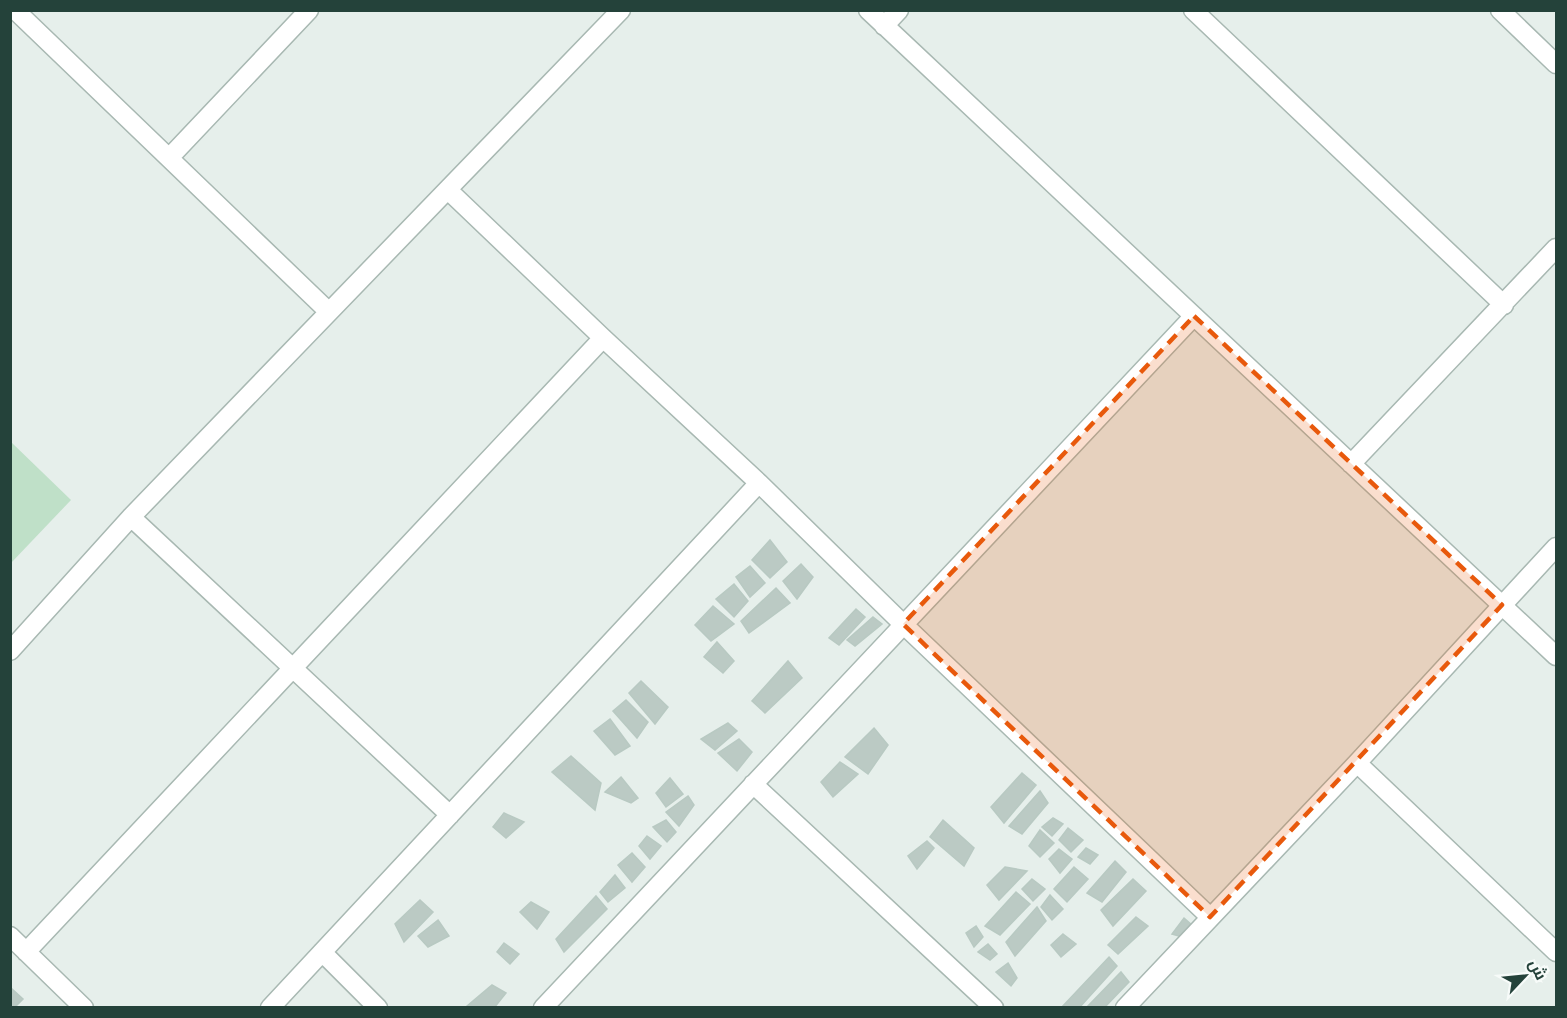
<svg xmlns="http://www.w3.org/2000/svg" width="1567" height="1018" font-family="'Work Sans',Cairo,sans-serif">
<rect width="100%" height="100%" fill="#e6efeb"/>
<!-- green -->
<path fill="#bfe0c8" d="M11 442 71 500 11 563H10Z"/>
<!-- building -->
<path fill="#bbcac4" stroke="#b8c9c2" stroke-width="1.5" d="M770 540 787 562 770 578 752 560Z
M801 564 813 577 797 599 783 581Z
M750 566 765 583 750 597 736 577Z
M734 584 748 601 734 617 716 599Z
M776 588 790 603 749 633 741 621Z
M713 606 734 624 711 641 695 625Z
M856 609 865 617 839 645 829 638Z
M873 617 882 624 855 646 847 640Z
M717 642 734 661 723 673 704 657Z
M788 661 802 678 765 713 752 701Z
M641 681 668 707 655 724 629 693Z
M626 700 648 722 637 738 613 711Z
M610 719 630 746 615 755 594 731Z
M728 723 737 731 715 750 701 739Z
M874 728 888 745 868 774 845 757Z
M739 739 752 752 737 771 718 753Z
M571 756 601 783 595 810 552 772Z
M840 762 858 774 833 797 821 782Z
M1022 773 1036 785 1004 823 991 807Z
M621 777 638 798 631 803 605 792Z
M670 778 683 794 666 807 656 793Z
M1040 791 1048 803 1022 834 1009 826Z
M688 796 694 805 679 826 666 812Z
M504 813 524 822 506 838 493 827Z
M1053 818 1063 824 1052 836 1042 827Z
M666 820 676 832 667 842 653 827Z
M943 820 974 848 964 866 930 837Z
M1068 828 1083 840 1071 852 1059 840Z
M1040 830 1054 843 1040 857 1029 846Z
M647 836 661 846 650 859 639 846Z
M927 841 934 848 917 869 908 856Z
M1086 848 1098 855 1090 864 1078 857Z
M1059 849 1072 859 1060 873 1049 859Z
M632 853 645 867 632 882 618 865Z
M1115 861 1126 872 1102 902 1087 893Z
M1005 867 1027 871 999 900 987 885Z
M1074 867 1088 879 1067 902 1054 889Z
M615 875 625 888 608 902 600 892Z
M1032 879 1045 889 1033 901 1022 889Z
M1133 879 1146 891 1113 926 1101 910Z
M1016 892 1030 904 1000 935 985 926Z
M1050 895 1063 909 1052 920 1041 907Z
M596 896 607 909 564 952 556 939Z
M420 900 433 912 404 942 395 924Z
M531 902 549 912 537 929 520 912Z
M1037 907 1046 921 1015 956 1006 942Z
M1136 917 1148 926 1118 954 1108 945Z
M1184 918 1192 925 1182 937 1172 934Z
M438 920 449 936 428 947 418 936Z
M976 926 983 937 974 947 966 933Z
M1063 934 1076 944 1061 957 1051 945Z
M504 943 519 954 510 964 497 952Z
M988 944 997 954 990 960 978 952Z
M1109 957 1117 966 1079 1008H1061Z
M1008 963 1017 978 1011 986 996 972Z
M1121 972 1129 982 1104 1008H1086Z
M492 985 506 993 494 1008H469L467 1006Z
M11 988 23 999 14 1008H10Z"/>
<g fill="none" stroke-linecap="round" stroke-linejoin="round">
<defs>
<path id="street" d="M15 10 329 312
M868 10 1556 656
M1193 10 1504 305
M1500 10 1556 64
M884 26 899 10
M169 158 309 10
M448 190 603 338 759 483 903 624 1210 917
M1351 464 1556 248
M131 517 450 815
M10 651 131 517 621 10
M1357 763 1556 952
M753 784 994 1008
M10 936 84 1008
M26 952 603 338
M322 952 378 1008
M270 1008 759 483
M543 1008 1194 316
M1125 1008 1357 763 1556 547"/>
</defs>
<!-- street casing -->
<use href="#street" stroke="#a8b8b2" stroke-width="21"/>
<!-- street -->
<use href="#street" stroke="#fff" stroke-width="18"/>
</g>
<!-- marked area -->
<path fill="#e8590c" fill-opacity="0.2" stroke="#e8590c" stroke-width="4.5" stroke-dasharray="12 8" stroke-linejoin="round" d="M1194 316 1502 605 1210 917 903 624Z"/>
<!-- border -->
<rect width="1567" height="1018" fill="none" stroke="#24423a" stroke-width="24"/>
<!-- north arrow -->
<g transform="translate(1525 976) rotate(64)" stroke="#f7fbf9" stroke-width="4.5" paint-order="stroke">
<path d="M0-4.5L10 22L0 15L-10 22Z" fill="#24423a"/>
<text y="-9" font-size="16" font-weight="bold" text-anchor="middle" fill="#24423a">ش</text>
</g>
</svg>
